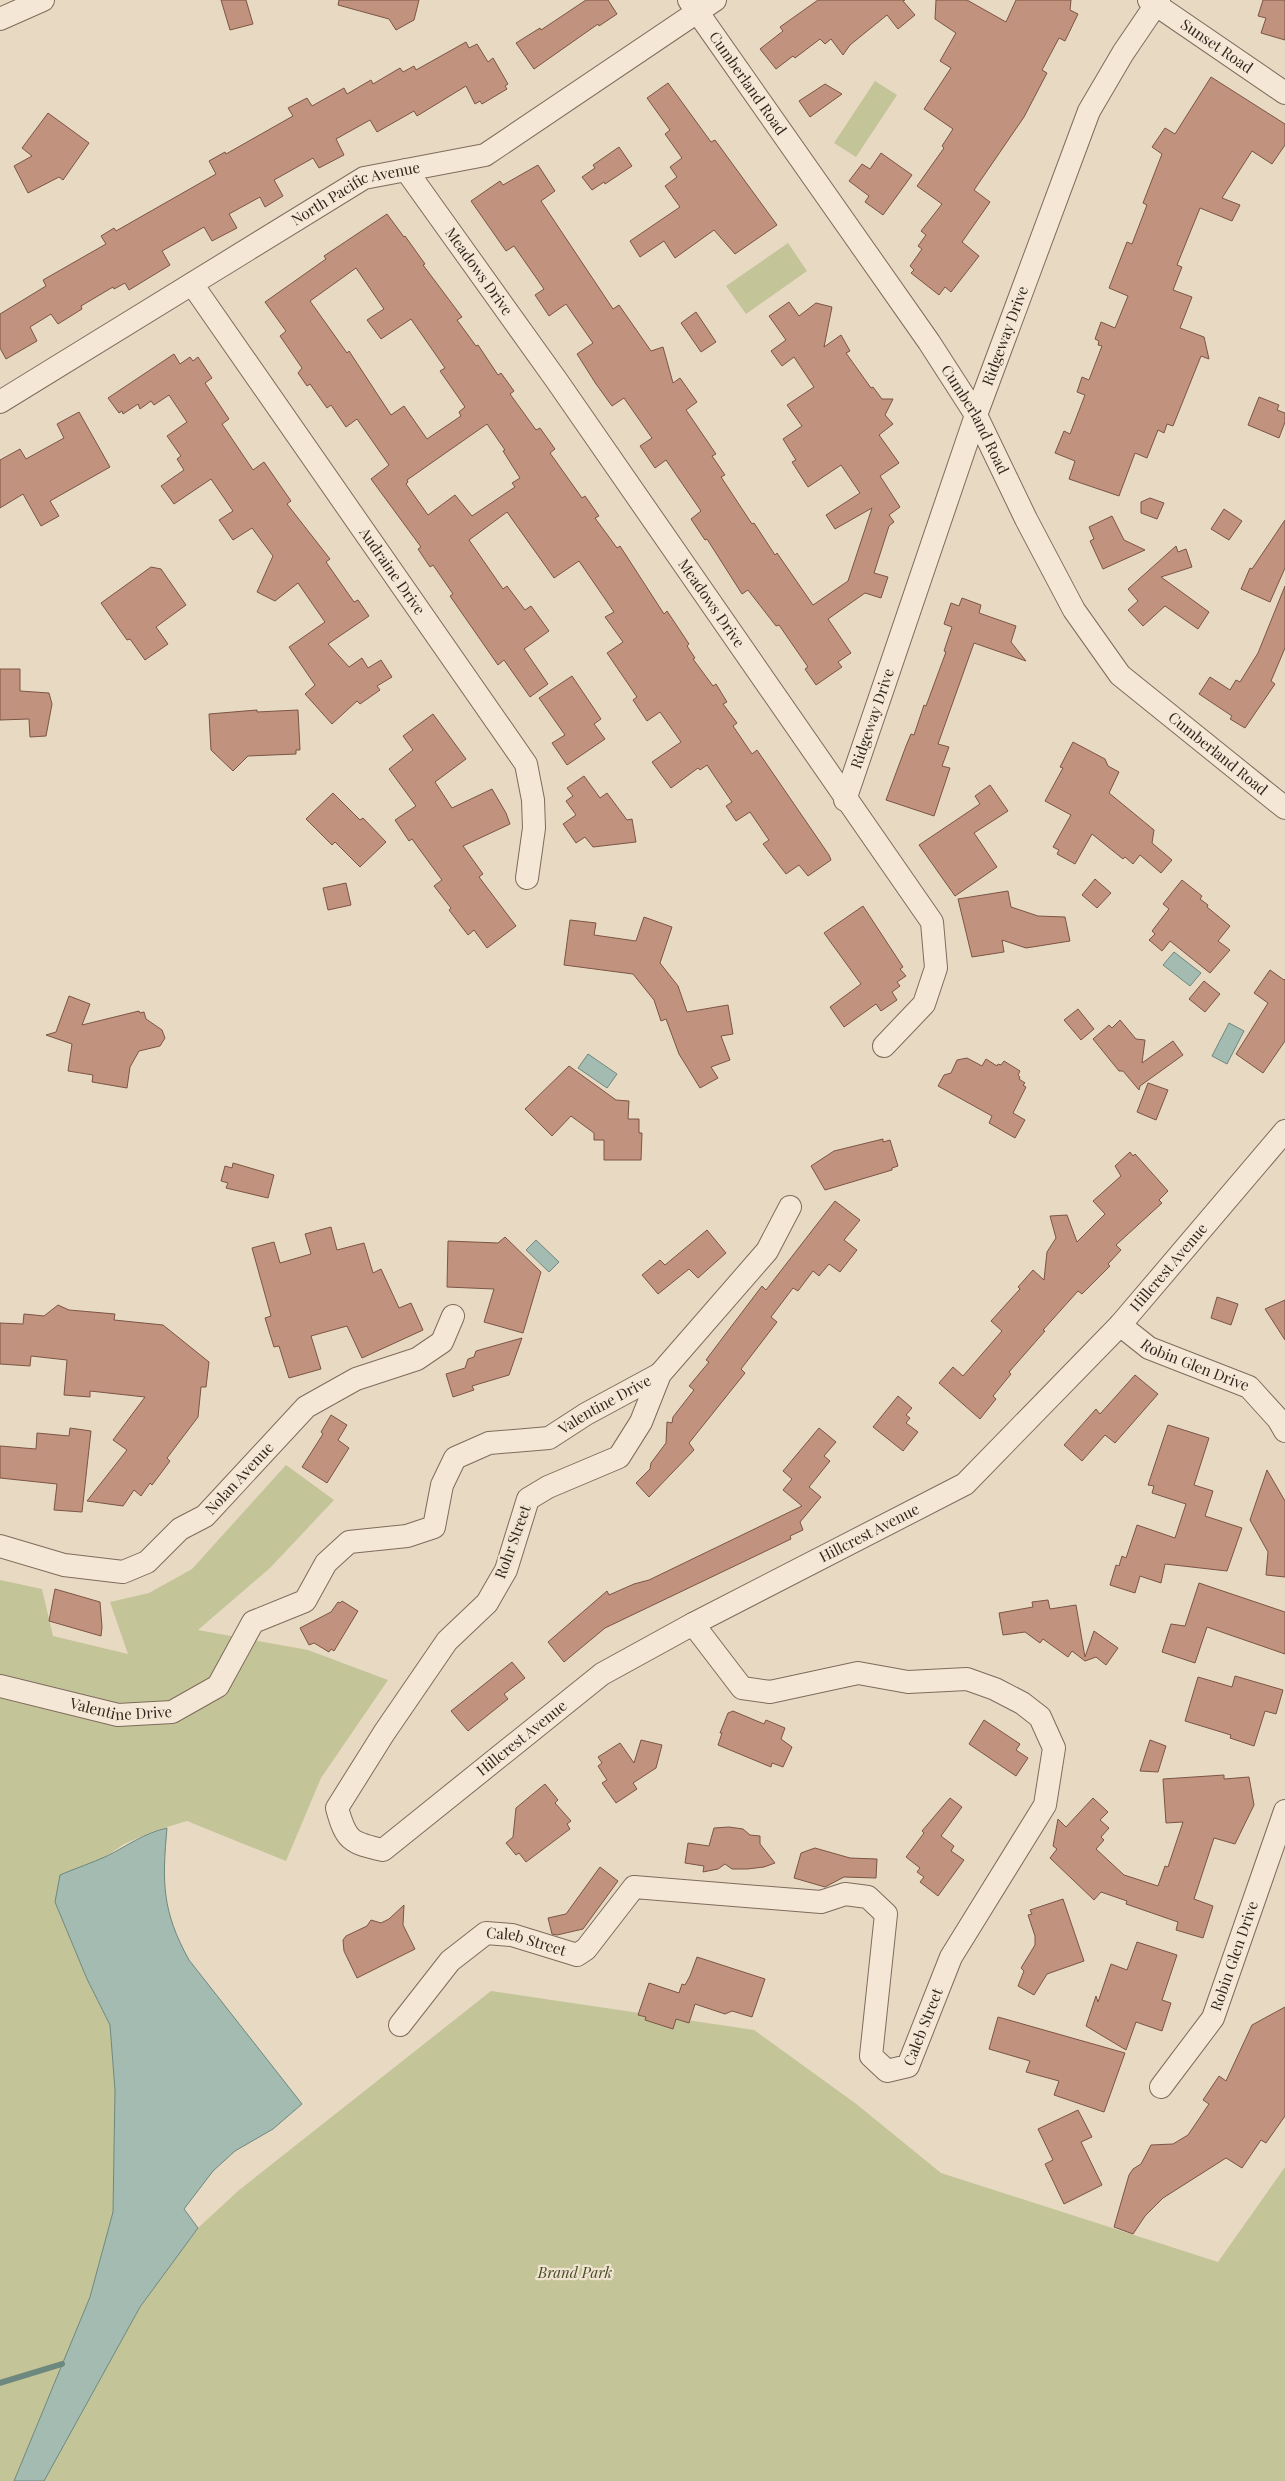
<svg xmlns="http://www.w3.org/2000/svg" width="1285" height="2481" font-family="'Playfair Display',serif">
<rect width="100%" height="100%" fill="#e8d9c3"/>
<!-- green -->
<path fill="#c3c498" d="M875 81 897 95 856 157 834 143Z
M788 243 807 271 746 314 726 286Z
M286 1465 334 1500 270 1568 198 1630 308 1650 388 1680 321 1778 286 1861 187 1821 154 1831 124 1844 108 1855 55 1902 87 1979 110 2025 115 2090 113 2212 90 2297 14 2481H0V1580L42 1589 53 1636 128 1654 110 1602 149 1593 192 1569Z
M491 1991 754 2030 855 2103 941 2173 1218 2262 1285 2167V2481H44L140 2307 198 2228 238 2191Z"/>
<!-- water -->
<path fill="#a4bbb2" stroke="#6d887e" d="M1174 952 1201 973 1190 986 1163 965Z
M1229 1023 1244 1031 1227 1064 1212 1056Z
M588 1054 617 1074 607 1088 578 1068Z
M536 1240 559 1262 549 1272 526 1250Z
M167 1828C162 1883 162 1911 189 1960L302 2104 273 2129 235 2151 213 2171 184 2209 198 2228 140 2307 44 2481H14L90 2297 113 2212 115 2090 110 2025 87 1979 55 1902 60 1875C76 1868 92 1863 107 1856 127 1846 144 1833 167 1828Z"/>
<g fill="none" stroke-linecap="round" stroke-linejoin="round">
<!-- stream -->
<path stroke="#6d887e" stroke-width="6" d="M0 2383 62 2364"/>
</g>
<!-- building -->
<path fill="#c1927d" stroke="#7b5545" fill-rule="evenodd" d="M221 0H246L253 24 230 30Z
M339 0H419L414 20 396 30 389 19 338 5Z
M586 0H608L617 14 599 26 598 24 534 69 516 43 540 28 541 30Z
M818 0H905L903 1 915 15 898 29 887 15 850 45 843 55 831 39 825 44 820 39 795 58 793 56 776 69 760 49 783 31 780 27Z
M936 0H967L1006 22 1016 0H1071L1070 10 1078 14 1065 41 1059 38 1042 70 1047 73 1024 117 974 190 990 202 962 242 979 256 951 292 945 287 939 295 911 273 914 270 910 266 922 249 918 246 926 235 921 231 942 204 917 186 944 148 942 146 953 129 924 109 951 68 940 61 956 33 935 19Z
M1263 0H1285V40L1261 33 1266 18 1258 16Z
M466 42 469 48 477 44 488 62 493 58 508 84 505 86 507 89 482 104 480 101 475 104 466 86 417 116 414 111 377 132 370 120 336 139 344 155 319 168 313 158 274 180 283 196 265 207 260 197 229 214 237 228 212 241 204 227 162 251 170 265 129 290 125 283 114 289 113 287 81 306 82 309 58 324 51 314 30 327 37 341 6 359 0 348V314L46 286 43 280 106 244 101 236 114 228 116 231 216 174 209 161 225 152 226 154 293 116 288 108 307 98 312 106 344 88 347 94 371 80 373 84 400 68 403 72 414 66 416 70Z
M1211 77 1285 124V145L1272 164 1252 151 1222 198 1240 205 1232 221 1200 208 1177 265 1182 267 1173 290 1192 297 1180 328 1204 337 1209 359 1201 356 1173 426 1167 424 1164 433 1158 430 1147 458 1135 453 1119 496 1069 479 1075 461 1055 453 1064 431 1070 434 1085 395 1077 392 1082 377 1089 380 1102 346 1098 345 1099 341 1095 339 1101 322 1115 328 1128 296 1109 288 1127 242 1132 244 1147 205 1143 203 1162 154 1152 147 1165 128 1175 134Z
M668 83 711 142 715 140 777 225 735 254 714 230 675 258 664 241 640 257 630 241 680 207 665 186 677 177 670 167 682 158 665 134 670 130 647 98Z
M825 84 842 94 810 117 799 101Z
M48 113 89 143 63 180 59 177 28 193 14 166 32 156 22 148Z
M619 147 632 166 605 184 604 182 592 190 582 177 595 168 593 165Z
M881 153 912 175 883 215 865 202 869 196 849 181 862 164 870 169Z
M538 165 555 191 541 201 613 309 619 305 651 351 663 347 673 383 680 378 697 402 686 410 716 454 712 456 725 475 721 477 752 524 754 523 775 555 777 553 813 605 848 581 872 508 835 529 826 515 860 493 841 465 808 487 792 462 796 460 783 439 802 426 787 405 814 387 794 357 782 366 771 351 786 340 769 316 789 302 799 316 816 303 832 307 824 347 841 335 850 351 846 353 871 388 873 387 882 399H893L885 415 893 424 879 435 899 463 880 476 900 507 889 515 894 522 889 526 874 573 888 577 881 598 865 593 828 619 851 653 838 662 842 667 816 685 805 669 808 667 779 625 776 626 748 590 742 594 707 539 705 540 691 519 701 511 666 460 655 468 640 446 652 438 624 398 612 406 596 384 577 354 593 343 566 304 549 316 535 295 544 289 514 246 506 251 471 201 500 181 503 185Z
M387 214 404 237 405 236 425 264 423 265 462 317 457 320 476 346 478 345 498 375 501 373 514 391 510 394 536 430 540 428 555 449 550 453 582 498 585 496 599 516 595 518 617 548 620 546 664 614 667 611 689 644 687 646 695 658 693 659 713 686 716 684 727 702 723 704 737 723 733 726 752 754 757 750 829 855 831 860 808 876 799 865 786 874 763 844 769 840 750 812 736 821 726 806 732 802 707 765 700 770 698 768 671 788 652 762 681 742 660 712 647 721 633 700 637 697 607 653 623 642 605 617 614 612 579 561 554 578 507 512 469 540 503 589 507 586 525 610 531 606 549 631 524 649 548 684 530 697 504 660 498 665 450 596 453 594 433 565 430 567 418 549 421 547 371 479 389 465 357 419 346 427 331 405 327 408 310 384 307 386 298 373 302 368 280 336 286 331 265 302 326 259 324 256ZM356 268 384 309 367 320 381 339 411 319 445 368 440 371 465 407 459 412 461 416 427 439 404 406 391 415 349 351 347 353 310 301ZM487 424 505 450 503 451 520 478 512 483 515 487 472 516 455 495 428 515 406 484 408 482 407 480Z
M696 312 716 342 701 352 681 323Z
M174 354 180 364 190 357 193 361 198 357 212 378 205 383 229 419 222 424 253 470 264 462 291 501 287 504 330 559 326 562 354 602 358 600 369 616 328 644 349 667 362 658 368 668 381 660 392 677 377 686 380 690 360 704 357 701 332 724 305 694 315 685 289 647 325 622 298 583 275 601 257 592 273 556 252 528 233 540 219 520 233 511 211 479 174 504 161 486 184 470 177 459 181 456 167 436 187 422 169 395 154 405 151 401 140 409 138 404 123 414 122 411 119 413 108 398Z
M1259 397 1279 405 1277 410 1285 413V422L1279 438 1248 425Z
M79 412 110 467 50 501 59 516 41 526 23 494 0 508V460L20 449 26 459 64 438 57 424Z
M1150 498 1164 503 1157 519 1141 513V502Z
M1224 509 1242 521 1229 540 1211 529Z
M1112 516 1124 540 1145 550 1103 569 1090 541 1094 539 1089 527Z
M1285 520V568L1270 602 1241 589 1250 568 1252 569Z
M1176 546 1178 552 1186 549 1192 567 1161 577 1209 612 1198 629 1165 606 1143 626 1128 610 1138 601 1128 589Z
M151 567 161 569 186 605 156 627 168 644 145 660 130 639 127 640 101 603Z
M1285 586V648L1271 681 1275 684 1245 728 1230 719 1232 716 1199 694 1210 677 1230 690 1236 680 1240 682 1258 653Z
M962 598 981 605 979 613 1016 626 1011 642 1026 661 974 643 938 744 949 747 942 766 950 768 934 816 886 800 906 746 911 734 914 735 924 705 926 706 946 652 944 651 952 627 944 624 951 603 959 606Z
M0 669H20V691L49 693 52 704 46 736 30 737 29 719 0 720Z
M572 676 601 719 594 724 605 739 567 765 552 743 565 735 539 698Z
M257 710V712L298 710 300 750H296V754L248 756 233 771 211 750 209 714Z
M433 714 466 759 435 782 452 808 492 789 506 813 510 824 463 846 483 874 479 877 516 926 487 948 474 930 468 935 449 910 451 908 434 886 442 880 412 839 409 841 395 820 416 806 389 769 413 750 403 736Z
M1073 742 1105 759 1108 766 1119 772 1109 793 1154 830 1152 843 1172 860 1161 873 1140 855 1133 864 1125 857 1123 859 1092 834 1075 864 1057 854 1059 850 1053 847 1071 815 1045 801 1063 768 1060 767Z
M584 776 600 798 607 793 627 820 632 819 636 842 593 847 585 837 576 843 563 824 576 815 566 801 573 796 567 788Z
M990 785 1008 811 974 833 997 867 955 896 919 845 980 804 975 796Z
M333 793 360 820 363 818 386 842 360 867 335 842 332 845 306 819Z
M1095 879 1111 893 1097 908 1082 895Z
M1182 880 1202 896 1200 899 1208 905 1207 907 1230 926 1218 941 1230 950 1210 973 1170 941 1162 951 1149 940 1155 934 1152 931 1169 909 1163 904Z
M346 883 351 905 328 910 323 888Z
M1008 891 1011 907 1038 916 1065 917 1070 941 1026 948 1002 940 1004 952 972 957 958 899Z
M863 906 903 967 900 969 906 976 897 982 900 986 892 992 897 1000 881 1011 876 1004 844 1027 830 1007 861 984 824 933Z
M644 917 672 927 660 963 678 986 687 1012 728 1005 733 1034 721 1036 730 1060 711 1067 718 1078 700 1088 679 1054 666 1019 661 1021 654 1000 633 974 564 965 570 920 596 923 594 935 636 941Z
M1270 970 1284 980 1285 979V1041L1263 1073 1236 1054 1268 1003 1254 993Z
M1204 981 1220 994 1205 1012 1189 999Z
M69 996 90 1004 82 1025 139 1011 140 1013 144 1012 146 1019 162 1030 165 1038 160 1046 139 1051 130 1067 127 1088 92 1082 93 1075 68 1071 72 1044 46 1035 56 1032Z
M1078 1009 1094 1029 1081 1040 1064 1020Z
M1120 1020 1136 1039 1145 1040 1142 1063 1173 1041 1183 1055 1140 1086 1139 1090 1123 1071H1119L1093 1039 1109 1025 1112 1028Z
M967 1058 982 1066 986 1059 997 1066 998 1064 1001 1065 1004 1061 1020 1071 1018 1075 1020 1077 1019 1079 1025 1083 1023 1085 1026 1087 1013 1113 1025 1120 1015 1138 989 1123 992 1116 938 1086 944 1075 951 1073 957 1060Z
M569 1066 616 1100 629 1101 628 1119H639V1133H642L641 1160H604V1140H594V1133L571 1116 552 1136 525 1109Z
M1148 1083 1168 1090 1156 1120 1137 1112Z
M883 1139V1142L890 1140 898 1166 892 1168V1170L825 1190 811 1166 834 1151Z
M1130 1152 1133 1156 1135 1154 1168 1191 1159 1200 1162 1203 1116 1245 1121 1250 1108 1264 1110 1266 1082 1294 1078 1291 1043 1330 1045 1331 1009 1372 1011 1374 993 1396 996 1399 980 1419 939 1383 953 1367 963 1376 1002 1331 991 1321 1020 1289 1018 1287 1033 1270 1044 1280 1047 1252 1056 1238 1050 1216 1067 1215 1077 1242 1105 1214 1093 1201 1121 1176 1115 1166Z
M233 1163 274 1175 268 1198 226 1188 228 1183 221 1181 225 1166 232 1168Z
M835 1201 860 1220 844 1240 857 1250 840 1272 829 1264 819 1276 813 1271 798 1291 793 1288 771 1317 777 1322 741 1369 745 1373 689 1443 694 1450 649 1497 636 1483 650 1469 651 1463 666 1443 667 1422 672 1423 673 1417 694 1390 689 1386 709 1362 706 1360 721 1340 762 1286 766 1290Z
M331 1227 337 1250 364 1243 373 1273 381 1269 399 1308 411 1303 423 1330 362 1358 347 1326 311 1336 321 1369 289 1378 279 1346 274 1347 265 1318 271 1316 252 1248 274 1242 280 1263 311 1254 305 1234Z
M707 1230 726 1253 698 1278 689 1269 658 1294 642 1275 660 1260 665 1265Z
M505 1237 541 1272 523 1333 484 1322 494 1289 447 1287 448 1241 498 1243Z
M1217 1297 1238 1304 1231 1325 1211 1318Z
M1285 1300V1340L1265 1309Z
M58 1305 69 1310 115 1314 114 1320 163 1325 209 1362 206 1387H201L198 1417 167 1458 170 1461 152 1485 150 1483 141 1496 134 1490 123 1506 87 1501 127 1450 113 1440 145 1397 90 1391V1397L64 1395 67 1360 31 1356 30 1366 0 1364V1323L23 1324 24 1314 44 1316Z
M522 1338 509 1375 472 1386 474 1390 453 1397 446 1374 465 1368 468 1359 474 1357 476 1351Z
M1135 1375 1158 1394 1115 1443 1105 1435 1082 1461 1064 1445 1096 1409 1100 1414Z
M898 1396 912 1408 906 1415 910 1418 906 1423 918 1432 903 1451 873 1427Z
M331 1415 347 1425 338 1440 349 1448 327 1483 302 1467 323 1434 321 1432Z
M1168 1425 1209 1438 1194 1485 1213 1491 1205 1516 1242 1528 1227 1571 1165 1564 1161 1583 1140 1576 1135 1593 1110 1585 1116 1565 1119 1566 1122 1556 1126 1558 1137 1525 1175 1538 1186 1504 1152 1493 1154 1486 1148 1485Z
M70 1428 91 1431 82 1512 54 1510 57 1484 0 1478V1446L36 1449 37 1433 69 1436Z
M819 1428 836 1442 824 1456 830 1461 809 1487 821 1497 800 1522 803 1530 790 1536 791 1539 605 1628 564 1662 548 1642 607 1591 609 1595 634 1584 649 1580 802 1506 783 1490 792 1479 783 1471Z
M1267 1470 1285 1501V1577L1266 1575 1268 1552 1250 1520Z
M1199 1583 1285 1612V1654L1207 1627 1195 1663 1162 1652 1171 1624 1185 1626Z
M55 1589 100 1602 102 1627 101 1636 49 1621Z
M1048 1600 1050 1609 1076 1605 1085 1657 1094 1631 1118 1648 1106 1665 1096 1657 1085 1661 1072 1651 1068 1657 1043 1639 1040 1643 1025 1632 1003 1635 999 1613 1033 1607 1032 1602Z
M342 1601 358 1611 334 1651 331 1649 329 1652 314 1643 309 1645 300 1628 331 1612 338 1602 340 1603Z
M512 1662 525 1678 504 1694 508 1699 468 1731 451 1711Z
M1235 1676 1283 1690 1276 1714 1265 1711 1254 1746 1230 1738 1231 1735 1185 1721 1198 1677 1232 1687Z
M733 1711 764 1724 766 1720 785 1728 781 1739 792 1747 783 1767 772 1763 771 1767 718 1745 722 1733H720L728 1713Z
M984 1720 1020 1744 1016 1750 1028 1758 1016 1776 969 1744Z
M641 1740 662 1745 656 1768 633 1783 637 1789 616 1803 602 1783 607 1780 598 1766 602 1763 598 1757 620 1743 634 1763Z
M1150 1740 1166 1746 1158 1772 1140 1771Z
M1224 1775V1779L1249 1777 1254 1805 1235 1844 1214 1838 1194 1899 1213 1906 1203 1938 1176 1930 1178 1922 1126 1904 1127 1901 1101 1892 1094 1900 1050 1858 1057 1849 1053 1846 1058 1819 1066 1827 1093 1798 1108 1812 1100 1820 1109 1828 1101 1837 1104 1840 1096 1849 1124 1875 1158 1886 1165 1866 1168 1867 1183 1822 1166 1823 1163 1779Z
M545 1784 558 1800 555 1803 571 1821 567 1824 570 1829 526 1862 519 1853 516 1855 506 1843 513 1837 516 1808Z
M950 1798 962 1807 941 1836 954 1846 951 1851 964 1860 938 1896 920 1882 924 1877 917 1872 920 1868 906 1857 924 1833 922 1831Z
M729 1827 743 1829 750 1835 760 1836V1844L775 1863 764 1867 747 1869H732L725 1864 718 1869 703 1872 704 1866 685 1863 688 1843 709 1846 714 1828Z
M815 1848 850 1858 877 1859 876 1878 844 1877 825 1887 794 1878 801 1853Z
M600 1867 618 1881 583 1929 557 1935 552 1934 548 1918 566 1914Z
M1063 1899 1084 1961 1047 1974 1034 1995 1018 1986 1024 1971 1021 1968 1035 1945V1936L1028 1915 1032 1914 1030 1910Z
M404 1905 403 1925 415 1949 357 1978 344 1951 343 1940 346 1936 367 1926 371 1920 381 1923 389 1919Z
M1137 1942 1177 1955 1162 2000 1171 2003 1162 2031 1136 2022 1126 2050 1086 2026 1096 1996 1098 2002 1111 1964 1127 1970Z
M697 1957 765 1979 752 2017 732 2011 725 2014 695 2004 689 2023 676 2019 673 2029 645 2020 646 2017 638 2015 649 1983 679 1993 682 1984 685 1985 690 1976Z
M1285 2007V2116L1266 2143 1261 2140 1242 2168 1226 2158 1163 2198 1145 2216 1133 2234 1114 2227 1129 2175 1133 2169 1141 2164 1151 2145 1173 2144 1188 2135 1209 2104 1203 2100 1219 2076 1226 2081 1252 2025Z
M998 2017 1125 2053 1104 2112 1054 2095 1059 2081 1026 2072 1030 2061 989 2049Z
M1078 2110 1092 2137 1081 2142 1102 2185 1064 2204 1045 2164 1053 2160 1038 2129Z"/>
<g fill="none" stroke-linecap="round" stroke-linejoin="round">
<defs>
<g id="minor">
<path id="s1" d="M689 0 929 342 976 415 1026 519 1074 610 1120 675 1285 808"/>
<path id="s2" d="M1149 0 1285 93"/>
<path d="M0 19 43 0"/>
<path id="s3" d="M406 170 557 381 932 922 936 968 924 1004 884 1046"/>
<path id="s4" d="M192 284 526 764 533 800 534 828 527 878"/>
<path id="s5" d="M0 402 364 178 485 155 715 0"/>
<path id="s6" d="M845 800 976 415 1089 111 1123 53 1159 0"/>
<path id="s7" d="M790 1207 767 1251 660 1374 641 1422 619 1457 548 1487 528 1499 506 1570 487 1603 447 1641 384 1733 337 1808C346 1841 351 1843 383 1850L602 1674 693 1624 965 1484 1120 1325 1285 1131"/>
<path id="s8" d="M1120 1325 1149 1348 1249 1387 1278 1419 1285 1431"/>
<path id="s9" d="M0 1546 64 1565 123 1572 147 1562 180 1529 205 1516 306 1407 356 1379 417 1359 442 1342 453 1316"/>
<path id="s10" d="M0 1686 118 1715 172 1712 218 1686 253 1622 305 1601 326 1563 349 1542 407 1536 434 1527 442 1485 455 1458 489 1443 549 1438 586 1414 660 1374"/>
<path id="s11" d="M400 2025 450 1961 486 1933 512 1935 577 1955 586 1949 634 1887 821 1902 845 1894 868 1897 886 1914 871 2056 887 2071 908 2066 951 1957 1045 1805 1054 1748 1040 1717 1022 1703 995 1689 967 1679 908 1682 858 1673 770 1692 742 1688 693 1624"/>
<path id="s12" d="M1161 2087 1213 2018 1285 1811"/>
</g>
</defs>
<!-- minor casing -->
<use href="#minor" stroke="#7f6b5c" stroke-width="24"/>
<!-- minor -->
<use href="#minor" stroke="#f4e7d5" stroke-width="22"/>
</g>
<g text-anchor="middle" stroke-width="4.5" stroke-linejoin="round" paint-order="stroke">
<!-- street labels -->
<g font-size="15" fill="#31251e" stroke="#f0e4d1">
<text dy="5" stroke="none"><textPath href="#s2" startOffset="82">Sunset Road</textPath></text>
<text dy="5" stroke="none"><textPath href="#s1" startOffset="102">Cumberland Road</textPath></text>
<text dy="5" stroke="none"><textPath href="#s5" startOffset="414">North Pacific Avenue</textPath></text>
<text dy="5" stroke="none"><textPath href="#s3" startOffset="125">Meadows Drive</textPath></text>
<text dy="5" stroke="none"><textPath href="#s6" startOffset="491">Ridgeway Drive</textPath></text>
<text dy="5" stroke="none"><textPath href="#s1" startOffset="508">Cumberland Road</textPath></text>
<text dy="5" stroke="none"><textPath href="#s4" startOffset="350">Audraine Drive</textPath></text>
<text dy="5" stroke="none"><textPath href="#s3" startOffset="530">Meadows Drive</textPath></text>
<text dy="5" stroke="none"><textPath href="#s6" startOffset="86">Ridgeway Drive</textPath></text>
<text dy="5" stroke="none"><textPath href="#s1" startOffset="928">Cumberland Road</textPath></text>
<text dy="5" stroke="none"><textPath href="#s7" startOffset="1830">Hillcrest Avenue</textPath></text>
<text dy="5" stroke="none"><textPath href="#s8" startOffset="86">Robin Glen Drive</textPath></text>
<text dy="5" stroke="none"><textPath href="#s10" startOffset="754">Valentine Drive</textPath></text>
<text dy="5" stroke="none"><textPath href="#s9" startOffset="278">Nolan Avenue</textPath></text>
<text dy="5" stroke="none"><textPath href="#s7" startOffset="1425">Hillcrest Avenue</textPath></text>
<text transform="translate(513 1542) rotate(-70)" y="5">Rohr Street</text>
<text dy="5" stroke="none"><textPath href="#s10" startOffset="124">Valentine Drive</textPath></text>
<text dy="5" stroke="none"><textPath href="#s7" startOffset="1020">Hillcrest Avenue</textPath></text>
<text dy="5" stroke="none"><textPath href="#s11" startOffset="168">Caleb Street</textPath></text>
<text dy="5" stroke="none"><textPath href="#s12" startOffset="152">Robin Glen Drive</textPath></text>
<text dy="5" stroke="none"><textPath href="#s11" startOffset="799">Caleb Street</textPath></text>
</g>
<!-- park labels -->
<g font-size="15" font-style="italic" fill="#464b27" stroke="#f0e4d1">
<text x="575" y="2278">Brand Park</text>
</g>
</g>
</svg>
